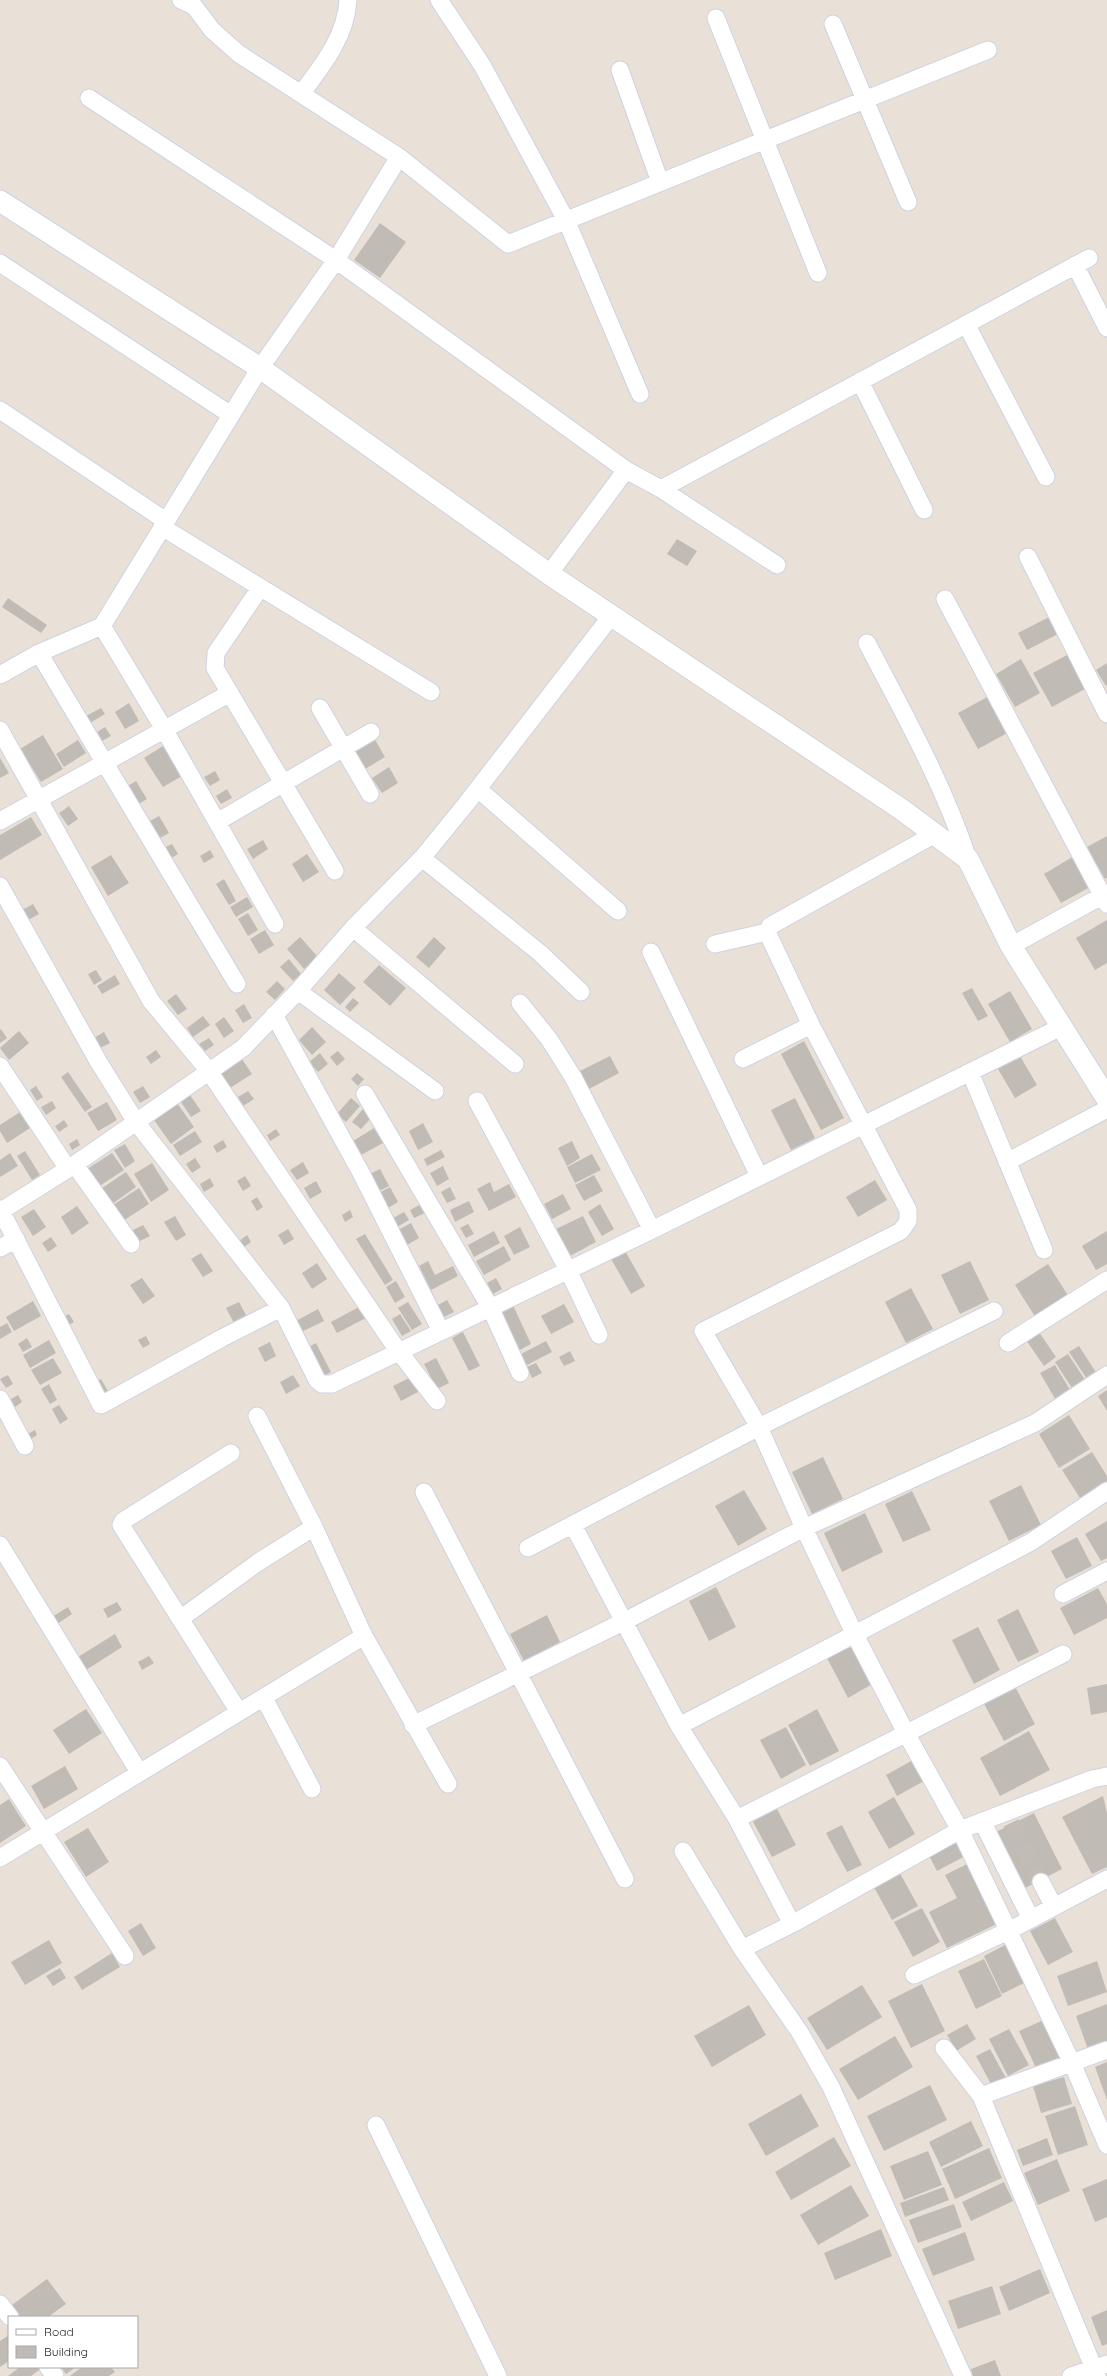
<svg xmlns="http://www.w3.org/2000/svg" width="1107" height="2376" font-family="Quicksand,sans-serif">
<rect width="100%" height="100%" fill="#e9e1d8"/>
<!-- building -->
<path fill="#c1bbb5" d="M380 223 406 242 380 278 354 260Z
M677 539 697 551 687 566 667 554Z
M8 598 47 625 41 633 2 607Z
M1049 617 1058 634 1027 650 1018 633Z
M1067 655 1085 689 1052 707 1033 673Z
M1021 659 1040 693 1015 707 996 674Z
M1107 663V685L1106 686 1096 670Z
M991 695 1011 731 978 749 958 713Z
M129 703 139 721 125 729 115 712Z
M101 708 105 714 90 723 86 716Z
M105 727 111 736 102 741 97 732Z
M43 735 63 769 41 782 20 749Z
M373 736 385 757 365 769 353 748Z
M78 740 86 753 64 767 56 754Z
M163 746 182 776 163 787 144 758Z
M0 758 9 773 0 778Z
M389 767 398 783 382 793 372 778Z
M215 771 220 780 210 786 204 777Z
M136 781 147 799 137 805 126 787Z
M227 789 232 798 221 804 216 796Z
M69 806 78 819 68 826 59 813Z
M159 816 169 833 158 839 148 822Z
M31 817 42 835 0 860V835Z
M1107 836V878L1105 879 1087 847Z
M263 840 268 849 253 859 247 849Z
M172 844 178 854 170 859 164 848Z
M210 850 214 857 204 863 200 856Z
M307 854 319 872 303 882 292 864Z
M111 855 129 883 108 896 91 867Z
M1074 856 1092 886 1061 903 1044 874Z
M224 879 236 901 229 905 216 884Z
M247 897 253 907 236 917 230 907Z
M33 904 39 914 28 920 22 910Z
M248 913 258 930 248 936 238 919Z
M1107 920V963L1095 970 1076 938Z
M265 930 274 945 259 954 250 939Z
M300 937 318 957 304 969 287 949Z
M434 937 446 948 429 968 416 957Z
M289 959 301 974 293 981 280 967Z
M379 965 406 988 390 1006 363 982Z
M96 970 102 980 94 985 88 974Z
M339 973 356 988 340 1005 324 990Z
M115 975 120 984 102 994 97 986Z
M277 981 285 989 275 1000 266 992Z
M972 988 988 1016 978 1021 962 993Z
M1010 991 1032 1029 1010 1042 988 1004Z
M176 994 187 1009 178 1015 167 1001Z
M353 998 359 1003 350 1012 345 1007Z
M244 1004 252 1018 243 1023 235 1010Z
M203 1016 210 1025 193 1037 187 1028Z
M224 1017 234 1031 224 1038 215 1024Z
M312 1027 326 1042 312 1055 299 1040Z
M1 1029 7 1038 0 1043V1030Z
M19 1031 29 1043 9 1060 0 1048Z
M104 1032 110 1043 100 1048 94 1038Z
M209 1038 214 1045 205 1051 199 1044Z
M804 1041 844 1118 821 1130 781 1054Z
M156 1050 161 1057 151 1064 146 1057Z
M338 1051 345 1059 337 1066 330 1057Z
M320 1053 328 1064 318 1072 309 1062Z
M240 1056 252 1074 230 1088 219 1070Z
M610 1056 619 1073 587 1090 578 1072Z
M1020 1056 1037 1085 1015 1098 998 1069Z
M68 1072 92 1107 85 1112 61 1077Z
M357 1073 364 1079 358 1086 351 1079Z
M36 1086 43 1097 37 1101 30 1090Z
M143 1086 150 1097 140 1103 133 1092Z
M248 1091 254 1099 243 1106 238 1097Z
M190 1095 201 1111 191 1117 181 1102Z
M351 1098 360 1106 346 1122 337 1114Z
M795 1098 815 1138 791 1150 771 1110Z
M52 1101 56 1108 46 1115 41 1107Z
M107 1102 117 1120 98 1131 87 1113Z
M177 1103 194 1127 171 1144 154 1120Z
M363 1109 372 1117 361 1129 352 1122Z
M20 1112 30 1128 7 1143 0 1131V1125Z
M64 1120 68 1126 59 1132 55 1126Z
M423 1123 433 1142 418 1150 409 1131Z
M374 1128 383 1143 361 1155 353 1141Z
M276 1129 280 1135 270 1141 267 1135Z
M195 1131 202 1142 180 1156 173 1145Z
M77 1139 80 1145 72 1150 69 1144Z
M223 1140 227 1147 217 1153 213 1146Z
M572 1141 580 1158 567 1166 558 1148Z
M125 1144 135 1161 125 1168 114 1150Z
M441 1150 445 1157 427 1166 424 1159Z
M25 1151 40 1175 32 1180 17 1156Z
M10 1153 18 1166 0 1177V1160Z
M112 1153 124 1170 98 1187 87 1169Z
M592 1154 601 1170 575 1183 567 1167Z
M195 1158 201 1167 192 1173 186 1164Z
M303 1162 309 1173 297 1180 290 1170Z
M152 1163 169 1190 151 1202 134 1174Z
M443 1166 449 1179 437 1186 430 1173Z
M380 1169 389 1186 379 1191 370 1174Z
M126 1172 136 1187 112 1204 102 1188Z
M594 1175 603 1191 584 1201 575 1185Z
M245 1176 251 1186 243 1191 237 1181Z
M210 1178 214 1186 204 1192 200 1184Z
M875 1180 887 1200 858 1217 846 1197Z
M316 1181 322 1192 310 1199 304 1188Z
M490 1182 494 1192 509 1184 516 1197 489 1211 477 1189Z
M390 1187 398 1202 388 1208 379 1193Z
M450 1187 456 1199 447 1203 441 1192Z
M139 1188 149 1204 123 1221 113 1205Z
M563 1194 571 1209 552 1219 544 1204Z
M257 1197 263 1207 257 1211 251 1201Z
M469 1201 474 1212 455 1222 450 1210Z
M421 1204 425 1213 414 1218 410 1210Z
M600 1204 614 1229 602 1236 588 1212Z
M77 1206 89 1223 72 1235 61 1217Z
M34 1209 46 1227 33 1236 21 1217Z
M350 1210 353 1217 345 1222 342 1215Z
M404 1212 409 1220 397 1227 393 1218Z
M175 1216 186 1235 176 1241 164 1222Z
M583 1216 596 1242 570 1256 556 1229Z
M411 1223 419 1238 407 1245 398 1230Z
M468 1224 474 1234 466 1238 460 1228Z
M143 1225 150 1236 138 1242 131 1231Z
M520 1227 530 1247 514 1255 504 1236Z
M288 1229 294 1239 284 1245 278 1235Z
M494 1231 500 1243 474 1257 468 1245Z
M1107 1231V1264L1096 1270 1082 1246Z
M365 1234 393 1280 385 1285 356 1239Z
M247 1235 251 1242 244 1247 239 1241Z
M51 1237 57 1246 48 1252 42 1243Z
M504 1246 511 1260 484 1275 476 1261Z
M624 1249 645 1286 631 1294 610 1257Z
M201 1253 213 1271 203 1277 191 1259Z
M428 1261 435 1275 453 1266 458 1276 431 1290 419 1266Z
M970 1261 989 1300 960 1314 941 1275Z
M317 1263 327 1279 312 1289 302 1273Z
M1048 1264 1069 1297 1036 1318 1015 1285Z
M142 1278 155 1296 143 1304 130 1285Z
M496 1278 502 1289 493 1294 487 1283Z
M396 1281 405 1297 395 1303 386 1287Z
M911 1288 933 1329 906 1343 885 1302Z
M447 1300 454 1312 444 1317 438 1305Z
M33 1301 41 1316 14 1331 6 1317Z
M239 1302 247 1317 234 1323 226 1308Z
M408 1302 422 1324 412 1330 398 1308Z
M512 1303 531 1344 518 1351 498 1310Z
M564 1304 574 1322 551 1334 541 1316Z
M359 1307 366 1318 337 1333 331 1322Z
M318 1309 324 1321 299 1333 294 1322Z
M69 1314 74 1322 67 1326 62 1318Z
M400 1314 411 1331 402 1336 392 1319Z
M7 1323 12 1332 0 1339V1327Z
M463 1332 480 1366 469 1371 452 1338Z
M1039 1332 1056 1357 1044 1366 1026 1340Z
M146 1336 150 1344 143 1348 138 1340Z
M27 1338 32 1347 23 1352 18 1344Z
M49 1340 56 1353 30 1368 23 1355Z
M546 1341 552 1352 527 1365 521 1354Z
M270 1342 276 1356 265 1362 258 1348Z
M316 1343 331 1372 320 1378 305 1349Z
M1079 1346 1099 1377 1089 1382 1069 1352Z
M570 1351 575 1361 564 1366 559 1357Z
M1068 1354 1087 1383 1074 1391 1055 1362Z
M53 1358 62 1373 40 1385 31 1370Z
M436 1358 449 1383 437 1389 424 1364Z
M536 1363 542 1373 532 1378 527 1367Z
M1055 1365 1072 1393 1057 1402 1040 1373Z
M8 1375 13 1384 6 1388 0 1379Z
M293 1375 300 1386 286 1394 280 1382Z
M411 1377 418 1392 401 1401 393 1386Z
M101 1379 108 1391 100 1395 94 1384Z
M49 1384 57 1400 50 1404 41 1389Z
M1107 1390V1411L1098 1396Z
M18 1395 22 1402 15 1407 11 1399Z
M59 1405 68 1419 60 1424 52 1409Z
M1069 1415 1090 1449 1059 1468 1039 1434Z
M35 1430 37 1435 31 1439 28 1434Z
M1092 1452 1107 1476V1481L1080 1498 1062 1470Z
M823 1457 843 1499 812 1514 792 1472Z
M1021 1485 1041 1525 1009 1541 989 1501Z
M744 1490 767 1529 738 1546 715 1506Z
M912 1491 931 1530 903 1542 885 1504Z
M865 1513 883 1552 842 1572 824 1533Z
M1107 1521V1558L1101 1561 1085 1534Z
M1077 1537 1092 1566 1066 1579 1051 1551Z
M716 1587 736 1627 709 1641 689 1601Z
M1098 1588 1107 1604V1618L1074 1635 1060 1608Z
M117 1602 122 1610 108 1618 103 1609Z
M68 1607 72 1614 57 1624 52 1617Z
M1018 1609 1039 1652 1018 1662 997 1620Z
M547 1615 560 1642 524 1661 510 1634Z
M978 1627 1000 1670 974 1684 952 1640Z
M115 1634 122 1647 86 1670 78 1657Z
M851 1642 874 1683 848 1698 826 1656Z
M149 1656 154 1663 142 1670 138 1662Z
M1013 1683 1035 1724 1004 1741 982 1700Z
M1107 1684V1712L1091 1715 1087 1688Z
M86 1709 102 1733 69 1754 53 1730Z
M817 1709 839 1751 810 1766 788 1725Z
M786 1727 806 1765 781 1779 760 1740Z
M1029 1731 1050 1770 1000 1796 980 1758Z
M913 1760 924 1781 897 1796 886 1775Z
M65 1766 78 1789 44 1809 31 1786Z
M1103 1796 1107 1813V1867L1092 1874 1062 1817Z
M894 1797 915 1834 889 1849 868 1812Z
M9 1799 26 1826 0 1843V1805Z
M775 1805 796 1845 772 1857 751 1818Z
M1034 1813 1062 1869 1025 1888 996 1832Z
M842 1825 862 1865 847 1872 826 1833Z
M88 1828 109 1862 86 1877 64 1842Z
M958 1838 967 1855 937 1871 928 1854Z
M971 1862 1001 1922 947 1948 929 1912 957 1898 945 1875Z
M896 1866 918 1906 892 1920 870 1880Z
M922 1908 940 1942 913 1957 894 1922Z
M1055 1918 1073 1952 1048 1965 1030 1931Z
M141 1923 156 1948 143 1956 128 1931Z
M49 1940 62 1963 25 1985 11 1962Z
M1009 1943 1028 1981 1002 1994 984 1956Z
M112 1953 120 1967 82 1990 74 1977Z
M984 1959 1002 1996 976 2009 958 1971Z
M1097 1961 1107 1992 1068 2006 1057 1976Z
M60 1968 66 1978 53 1986 46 1976Z
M922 1984 945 2031 911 2048 888 2001Z
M862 1985 882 2017 827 2050 807 2018Z
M1107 2004V2046L1089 2052 1076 2016Z
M749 2005 766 2035 712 2067 694 2036Z
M1046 2019 1063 2057 1036 2068 1019 2031Z
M967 2024 976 2039 956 2051 947 2035Z
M1009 2029 1029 2065 1008 2076 989 2039Z
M895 2036 913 2067 858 2100 839 2069Z
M990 2049 1006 2078 992 2086 976 2056Z
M1107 2062V2100L1095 2067Z
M1064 2077 1072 2104 1041 2113 1033 2086Z
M930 2085 947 2120 884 2151 867 2116Z
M801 2094 819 2126 766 2156 748 2124Z
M1075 2106 1088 2145 1058 2155 1045 2116Z
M971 2121 983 2146 941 2167 929 2142Z
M834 2137 851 2166 791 2200 775 2172Z
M1047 2138 1053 2155 1023 2166 1017 2150Z
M989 2148 1002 2178 955 2199 942 2169Z
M928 2151 942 2185 904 2200 890 2166Z
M1057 2159 1070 2191 1038 2205 1024 2173Z
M1107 2179V2217L1095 2222 1082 2189Z
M1004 2182 1013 2201 971 2221 962 2202Z
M851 2185 869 2216 818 2245 800 2215Z
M944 2187 949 2200 905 2217 900 2203Z
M954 2204 962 2227 918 2243 909 2220Z
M881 2229 892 2256 835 2280 824 2253Z
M965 2232 975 2260 933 2276 922 2249Z
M1040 2269 1050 2293 1009 2311 999 2287Z
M47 2279 66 2304 48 2317H21L12 2305Z
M992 2286 1001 2314 958 2329 948 2301Z
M1107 2310V2344L1102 2346 1091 2317Z
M9 2335V2361L0 2367V2341Z
M995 2360 1001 2376H973L971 2369Z
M20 2367H41L42 2368 31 2376H8Z
M61 2367H76L66 2374Z
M82 2367H111L115 2372 109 2376H70Z"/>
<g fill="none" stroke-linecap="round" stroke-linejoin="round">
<!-- minor-tunnel -->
<path stroke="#c2bcb5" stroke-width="17" stroke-dasharray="17 8" stroke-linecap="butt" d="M1011 1823 1041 1882"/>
<defs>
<path id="minor" d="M181 0 194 6 212 30 239 54 399 157 508 244 988 50
M439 0 482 65 567 222 640 394
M716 18 818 273
M833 24 908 202
M620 70 660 182
M301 94C322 66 346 37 348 0
M89 98 336 260 626 470 661 489 777 565
M0 263 231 415
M1075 265 1107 328
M966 324 1046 477
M860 381 924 510
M0 410 166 521
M661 489 1089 258
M162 527 431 692
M1028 557 1107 714
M549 574 626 470
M260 588 216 653 215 668 335 871
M945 599 1107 904
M102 626 164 729 275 924
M867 643C904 714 943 783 968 859
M39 653 237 984
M0 675 39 653 102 626 260 368 336 260 399 157
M320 708 370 794
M0 730 151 1001 208 1070 394 1345 437 1401
M478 789 618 911
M0 821 230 693
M217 822 371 732
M935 834 770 926 767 932 811 1025 908 1210V1221L901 1231 703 1331 759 1427 804 1528 855 1635 906 1733 960 1830 1072 2063 1107 2145
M422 858 540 953 581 992
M0 886 98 1061 136 1122 281 1308 317 1380 322 1384H332L652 1230 1063 1026
M353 928 515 1064
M715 944 767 932
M1011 946 1107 893
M651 952 759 1176
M298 991 435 1091
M520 1003 549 1039 573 1077 652 1230
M274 1015 360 1171 441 1331
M743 1059 811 1025
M0 1066 68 1169
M970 1072 1044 1250
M365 1094 490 1307 520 1373
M477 1101 568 1270 599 1335
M1007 1162 1107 1109
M75 1165 131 1244
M0 1209 101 1405 222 1338 281 1308
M1 1211 68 1169 243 1048 298 991 353 928 422 858 466 804 612 615
M0 1248 16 1239
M1008 1343 1107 1280
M0 1399 25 1446
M257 1416 314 1527 364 1636 448 1784
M231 1453 123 1521 121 1525 239 1712
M424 1492 625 1879
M573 1525 679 1726 737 1819 792 1924 960 1830 1092 1779 1107 1776
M0 1545 139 1772
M528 1548 759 1427 994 1311
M1063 1594 1107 1571
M180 1619 257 1563 314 1527
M264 1698 312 1789
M413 1725 623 1622 804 1528 1035 1423 1107 1375
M679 1726 1031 1542 1107 1491
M0 1766 125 1956
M737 1819 1063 1654
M982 1821 1031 1919
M683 1851 742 1949 799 2031 831 2087 963 2376
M0 1858 364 1636
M1041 1882 1054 1907
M742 1949 792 1924
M914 1975 1008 1931 1107 1879
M944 2048 981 2096
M376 2125 498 2376
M0 2304 10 2317
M48 2367 55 2376
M1071 2376 1107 2364
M1097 2376 981 2096 1107 2050"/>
<path id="tertiary" d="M0 201 260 368 549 574 901 809 968 859 1011 946 1107 1099"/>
</defs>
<!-- minor casing -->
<use href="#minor" stroke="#ced2e0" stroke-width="19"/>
<!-- tertiary casing -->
<use href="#tertiary" stroke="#ced2e0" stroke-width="23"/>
<!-- minor -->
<use href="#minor" stroke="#fff" stroke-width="17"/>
<!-- tertiary -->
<use href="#tertiary" stroke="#fff" stroke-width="21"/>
</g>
<!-- legend -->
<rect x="8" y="2316" width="130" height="52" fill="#ffffff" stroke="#a9a9a9"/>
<rect x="16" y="2329" width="20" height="6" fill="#ffffff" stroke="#a9a9a9"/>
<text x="44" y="2336" font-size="12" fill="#272727">Road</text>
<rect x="16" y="2346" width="20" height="12" fill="#c1bbb5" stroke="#a9a9a9"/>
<text x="44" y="2356" font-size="12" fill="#272727">Building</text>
</svg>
